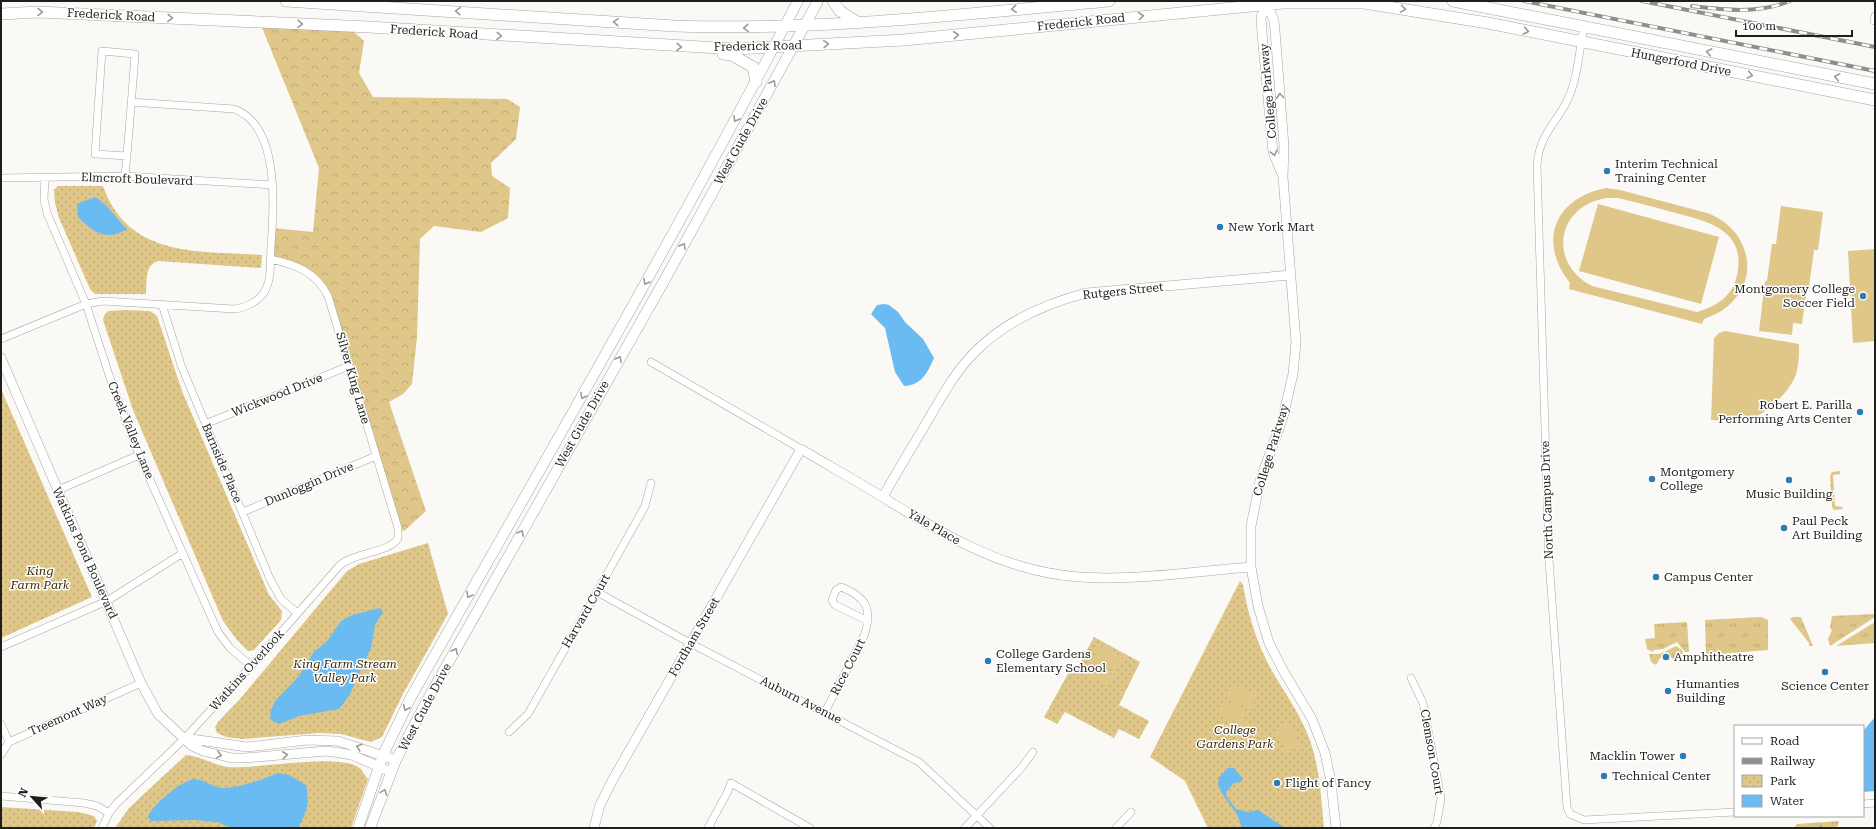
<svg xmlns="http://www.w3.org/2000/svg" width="1876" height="829" font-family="'Roboto Serif',serif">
<defs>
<pattern id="grass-tufts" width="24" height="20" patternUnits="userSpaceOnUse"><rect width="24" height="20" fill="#dfc689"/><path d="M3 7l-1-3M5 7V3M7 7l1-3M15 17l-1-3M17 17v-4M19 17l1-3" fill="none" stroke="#bfaa76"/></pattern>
<pattern id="forest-crowns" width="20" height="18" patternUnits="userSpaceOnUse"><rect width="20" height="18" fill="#dfc689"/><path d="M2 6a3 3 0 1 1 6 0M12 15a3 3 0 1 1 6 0" fill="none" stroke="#bfaa76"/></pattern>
<pattern id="park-dots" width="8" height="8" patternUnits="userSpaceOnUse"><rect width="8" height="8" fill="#dfc689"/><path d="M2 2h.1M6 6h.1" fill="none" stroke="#bfaa76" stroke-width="1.8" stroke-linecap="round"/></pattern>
</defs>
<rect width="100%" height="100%" fill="#faf9f6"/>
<!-- grass -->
<path fill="url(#grass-tufts)" d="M1840 471V474L1833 475 1835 506 1843 507 1842 509 1834 510 1832 507 1830 476 1832 472Z
M1875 614V617L1830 646 1828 639 1832 630 1830 628 1832 616Z
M1761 617 1768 620V650L1706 655 1705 620Z
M1793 617H1801L1813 646H1809V643L1790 619Z
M1687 622 1689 652H1685L1677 642 1663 649 1654 650 1653 652 1647 649 1645 639 1655 638 1654 624Z
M1875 622V643L1836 646Z
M1676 646 1682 650 1684 656 1682 660 1676 663C1673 656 1667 655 1660 658L1656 665 1651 662 1649 654H1660Z"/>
<!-- forest -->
<path fill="url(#forest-crowns)" d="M261 25 354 32 364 41 359 73 373 97 507 99 520 107 516 139 491 163 492 176 510 188 508 218 481 232 434 226 420 239 417 337 412 384 403 394 389 402 426 511 404 531 398 528 332 307 317 279 270 259 273 228 313 232 319 168Z
M1839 821 1837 828H1794L1797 824Z"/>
<!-- park -->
<path fill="url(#park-dots)" d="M58 186H103C128 258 199 251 262 255L261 268 158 261C144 266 147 282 146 294H95L90 289 59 218 55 203 54 190Z
M125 310 150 311 157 316 182 391 269 595 282 611 281 620 254 650 248 651 237 640 223 621 133 410 103 320 104 316 108 311Z
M1 389 92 597 1 638Z
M428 543 448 614 403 694 382 737 371 742 341 734 319 733 242 739 226 737 217 733 215 727 218 722 240 699 347 571 359 564Z
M1240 581 1243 585C1248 615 1257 644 1272 671 1285 693 1300 714 1309 738 1320 767 1321 798 1324 828H1208L1185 781 1150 757Z
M1094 637 1140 662 1119 705 1149 721 1139 739 1119 729 1114 738 1065 712 1057 724 1044 717 1069 672 1074 674Z
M186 755C197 755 214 765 227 767 256 770 342 751 361 769 363 772 365 776 368 779L351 828H115L129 808Z
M1 807 78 812 94 816 97 821 94 828H1Z"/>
<!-- garden -->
<path fill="#dfc689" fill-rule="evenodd" d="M1606 188 1620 190 1707 213C1747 227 1763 276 1728 306 1721 312 1712 316 1704 319L1702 324 1569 289 1570 283C1537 241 1555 198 1606 188ZM1607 198H1618C1636 202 1654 207 1672 212 1705 221 1747 228 1737 275 1733 296 1717 306 1697 312L1592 286C1547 263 1557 205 1607 198Z
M1598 204 1719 237 1701 304 1579 271Z
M1781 206 1823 212 1818 250H1814L1809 287H1807L1802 324 1793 323 1792 335 1759 331 1765 281H1767L1772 244H1776Z
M1875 249V341L1853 343 1848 251Z
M1725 331 1799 344C1799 355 1799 367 1795 377 1788 393 1765 416 1748 419 1736 421 1723 421 1711 420L1714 338 1719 333Z
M1100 645 1123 657 1116 670 1093 658Z
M1092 661 1115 673 1108 686 1085 674Z
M1232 683 1257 695 1250 709 1225 696Z
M1224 699 1248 711 1241 725 1217 713Z
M1289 723 1301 745 1287 753 1275 731Z"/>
<!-- water -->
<path fill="#6abbf1" d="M95 197C108 204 116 219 127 229 106 242 93 232 78 217L77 204Z
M884 304 889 305 898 312 905 322 923 339 934 358C928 372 921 386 904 386L895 372 885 328 871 314 877 305Z
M380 608 383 612 375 625 371 648 349 696 339 709 299 716 279 724 271 720 270 713 275 701 299 676 313 653 328 640 341 621 352 615Z
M1875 717V791L1863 792V731Z
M1228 768H1234L1243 779 1241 782 1234 783 1225 794 1236 809 1247 812 1258 810 1285 828H1242L1237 814 1221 792 1218 784 1219 777Z
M278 773 289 775 306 785C310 804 307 812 298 828H232L217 822 195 820 151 821 148 817C150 807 183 779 195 779 205 780 214 788 224 788 240 788 263 779 278 773Z"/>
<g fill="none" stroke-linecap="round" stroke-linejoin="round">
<!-- stream -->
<path stroke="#6abbf1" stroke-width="2.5" d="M1820 828 1821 826"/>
<defs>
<path id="minor" d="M1874 21 1875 16
M1584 27C1579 51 1578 77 1568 99 1556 124 1539 135 1537 165L1549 560 1567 807 1570 814 1584 820 1735 812
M125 176C129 135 132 94 135 54L102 51 95 154 127 156
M1 178 125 176 273 185
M45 178 44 199 47 213 86 304 111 381 139 455 218 632 230 648 251 666
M162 304 181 365 270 579 281 599 297 613
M1 339 86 304 103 301 234 309C246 308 259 301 265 291 272 278 270 260 271 246 274 207 280 125 234 109L131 102
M651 362 801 449
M205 424 349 366
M58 490 139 455
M243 512 376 456
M597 592 690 643 919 762 990 828
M1 647 107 601 183 553
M1411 678 1423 703 1441 798 1437 822 1434 828
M825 712 864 636C873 610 867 597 841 587L836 590 832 600 835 605 868 621
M1 724 9 742
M509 732 528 714 597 592 645 506 651 483
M1 755 9 742 141 683
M1 796 84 803 97 806 109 813
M1863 804 1875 803
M102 828 109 813 117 803 185 738 263 653 340 565C355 552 390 553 398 538V528L328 296C316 272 295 264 270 259
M708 828 727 793 731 783 810 828
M965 828 1022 767 1033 752
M1116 828 1131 812"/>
<path id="tertiary" d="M1266 1 1274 21 1275 31 1284 146 1283 177 1296 342 1293 374 1283 417 1260 481 1251 526V567L1258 606 1269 643 1284 672 1312 719 1325 753 1331 782 1336 828
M1267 4 1261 17 1262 33 1273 152 1282 174
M1 358 141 683 158 714 192 746 203 751 232 758H245L326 751 341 753 352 755 391 772
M883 497C897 471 913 446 928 420 941 398 954 374 972 355 1003 322 1044 304 1086 293L1291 275
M185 738 247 747 307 740 338 741 396 760
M594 828 600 805 612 781 801 449C831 467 862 484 892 503 942 533 990 562 1049 573 1111 585 1188 572 1251 567"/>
<path id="secondary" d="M358 828 383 755 411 697C542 466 675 236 798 1
M370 828 396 760 430 695 664 281 818 1"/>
<path id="primary" d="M286 1 675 26C820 31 964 14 1109 1
M833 1 840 11 857 22
M1453 1 1875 84
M1 14 38 12 369 27 735 49 904 40 1283 3H1364L1488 23 1875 100
M723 54 732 55 753 67 756 82"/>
</defs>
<!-- minor casing -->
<use href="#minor" stroke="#a7a5a2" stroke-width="8"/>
<!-- tertiary casing -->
<use href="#tertiary" stroke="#a7a5a2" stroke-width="10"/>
<!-- secondary casing -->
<use href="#secondary" stroke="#a7a5a2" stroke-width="11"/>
<!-- primary casing -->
<use href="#primary" stroke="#a7a5a2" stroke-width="12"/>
<!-- minor -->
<use href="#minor" stroke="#fff" stroke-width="7"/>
<!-- tertiary -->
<use href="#tertiary" stroke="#fff" stroke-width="9"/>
<!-- secondary -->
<use href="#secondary" stroke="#fff" stroke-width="10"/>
<!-- primary -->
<use href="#primary" stroke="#fff" stroke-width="11"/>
<defs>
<path id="rail" d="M1524 1 1875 71
M1642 1 1875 47
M1692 6C1725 10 1758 14 1790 1"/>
</defs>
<!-- rail casing -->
<use href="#rail" stroke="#8f8e8c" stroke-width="4"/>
<!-- rail -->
<use href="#rail" stroke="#fff" stroke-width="2.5" stroke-dasharray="8" stroke-linecap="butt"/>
</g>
<!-- one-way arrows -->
<defs><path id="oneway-chevron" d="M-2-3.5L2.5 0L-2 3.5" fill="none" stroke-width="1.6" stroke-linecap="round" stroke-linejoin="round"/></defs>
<g stroke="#9a9a99">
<use href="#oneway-chevron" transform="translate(1014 9) rotate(175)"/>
<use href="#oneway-chevron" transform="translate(1403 9) rotate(9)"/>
<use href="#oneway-chevron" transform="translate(458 11) rotate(-176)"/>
<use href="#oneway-chevron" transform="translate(40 12) rotate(1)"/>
<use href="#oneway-chevron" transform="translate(1141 16) rotate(-6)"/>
<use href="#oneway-chevron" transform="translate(170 18) rotate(3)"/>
<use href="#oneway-chevron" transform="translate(616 22) rotate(-176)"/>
<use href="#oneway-chevron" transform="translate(300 24) rotate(3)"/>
<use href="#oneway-chevron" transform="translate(746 28) rotate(177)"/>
<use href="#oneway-chevron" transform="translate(1526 31) rotate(11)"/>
<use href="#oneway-chevron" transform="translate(956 35) rotate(-6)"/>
<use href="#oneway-chevron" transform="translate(499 36) rotate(4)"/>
<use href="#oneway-chevron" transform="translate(826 44) rotate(-3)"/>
<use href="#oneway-chevron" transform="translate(679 47) rotate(1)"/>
<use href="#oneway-chevron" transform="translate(1709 52) rotate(-169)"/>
<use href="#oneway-chevron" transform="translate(1750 75) rotate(11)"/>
<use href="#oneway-chevron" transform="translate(1837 77) rotate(-169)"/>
<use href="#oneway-chevron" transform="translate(773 83) rotate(-61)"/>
<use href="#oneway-chevron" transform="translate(1280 96) rotate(-95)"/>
<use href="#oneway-chevron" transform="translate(736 119) rotate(119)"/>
<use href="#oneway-chevron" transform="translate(1274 153) rotate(75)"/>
<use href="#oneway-chevron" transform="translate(683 246) rotate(-61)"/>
<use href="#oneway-chevron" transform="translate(646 282) rotate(119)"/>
<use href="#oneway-chevron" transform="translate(619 359) rotate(-61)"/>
<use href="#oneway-chevron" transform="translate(583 396) rotate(120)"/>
<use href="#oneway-chevron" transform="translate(521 533) rotate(-61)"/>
<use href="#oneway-chevron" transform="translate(469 595) rotate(120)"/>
<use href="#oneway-chevron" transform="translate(455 651) rotate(-61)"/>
<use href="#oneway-chevron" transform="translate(406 708) rotate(116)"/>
<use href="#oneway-chevron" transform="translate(359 747) rotate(-161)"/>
<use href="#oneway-chevron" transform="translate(219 755) rotate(13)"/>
<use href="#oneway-chevron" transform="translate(285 755) rotate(-6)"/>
<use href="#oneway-chevron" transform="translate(384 792) rotate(-69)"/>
</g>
<!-- markers -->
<g fill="#2c7dae" stroke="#fff" stroke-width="1.5">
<circle cx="1607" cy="171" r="4"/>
<circle cx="1220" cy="227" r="4"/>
<circle cx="1863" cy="296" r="4"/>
<circle cx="1860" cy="412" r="4"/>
<circle cx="1652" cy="479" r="4"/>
<circle cx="1789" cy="480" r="4"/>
<circle cx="1784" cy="528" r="4"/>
<circle cx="1656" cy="577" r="4"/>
<circle cx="1666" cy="657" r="4"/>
<circle cx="988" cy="661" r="4"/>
<circle cx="1825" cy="672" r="4"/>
<circle cx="1668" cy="691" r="4"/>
<circle cx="1683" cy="756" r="4"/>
<circle cx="1604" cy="776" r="4"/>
<circle cx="1277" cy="783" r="4"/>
</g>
<g text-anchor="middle" stroke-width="3" stroke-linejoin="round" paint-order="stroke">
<!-- street labels -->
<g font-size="12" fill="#1f1e1d" stroke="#fff">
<text transform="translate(111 15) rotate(3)" y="4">Frederick Road</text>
<text transform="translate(1081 22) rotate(-6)" y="4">Frederick Road</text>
<text transform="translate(434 32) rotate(4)" y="4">Frederick Road</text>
<text transform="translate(758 46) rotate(-1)" y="4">Frederick Road</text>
<text transform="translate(1681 62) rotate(11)" y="4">Hungerford Drive</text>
<text transform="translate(1268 91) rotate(-95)" y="4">College Parkway</text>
<text transform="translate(741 141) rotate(-61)" y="4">West Gude Drive</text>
<text transform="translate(137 179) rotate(2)" y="4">Elmcroft Boulevard</text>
<text transform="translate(1123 291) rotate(-6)" y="4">Rutgers Street</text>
<text transform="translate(353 378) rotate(74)" y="4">Silver King Lane</text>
<text transform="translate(277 395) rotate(-22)" y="4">Wickwood Drive</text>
<text transform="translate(582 424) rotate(-61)" y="4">West Gude Drive</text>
<text transform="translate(131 430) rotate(68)" y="4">Creek Valley Lane</text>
<text transform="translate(1271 450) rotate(-73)" y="4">College Parkway</text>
<text transform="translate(222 463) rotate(67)" y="4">Barnside Place</text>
<text transform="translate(309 484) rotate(-23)" y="4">Dunloggin Drive</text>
<text transform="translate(1547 500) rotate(-92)" y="4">North Campus Drive</text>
<text transform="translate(934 527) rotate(30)" y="4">Yale Place</text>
<text transform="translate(85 553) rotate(66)" y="4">Watkins Pond Boulevard</text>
<text transform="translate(586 611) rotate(-60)" y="4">Harvard Court</text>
<text transform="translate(694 637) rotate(-60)" y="4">Fordham Street</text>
<text transform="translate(848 667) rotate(-63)" y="4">Rice Court</text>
<text transform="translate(247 670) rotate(-48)" y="4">Watkins Overlook</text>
<text transform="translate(801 700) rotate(27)" y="4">Auburn Avenue</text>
<text transform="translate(425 707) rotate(-62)" y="4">West Gude Drive</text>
<text transform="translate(68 715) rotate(-24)" y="4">Treemont Way</text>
<text transform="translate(1432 752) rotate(80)" y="4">Clemson Court</text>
</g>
<!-- poi labels -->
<g font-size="12" fill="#1f1e1d" stroke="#fff" text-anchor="start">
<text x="1615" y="168">Interim Technical<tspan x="1615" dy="14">Training Center</tspan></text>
<text x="1228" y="231">New York Mart</text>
<text x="1855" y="293" text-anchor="end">Montgomery College<tspan x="1855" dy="14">Soccer Field</tspan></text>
<text x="1852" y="409" text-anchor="end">Robert E. Parilla<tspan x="1852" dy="14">Performing Arts Center</tspan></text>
<text x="1660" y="476">Montgomery<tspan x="1660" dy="14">College</tspan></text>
<text x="1789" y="498" text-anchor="middle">Music Building</text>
<text x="1792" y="525">Paul Peck<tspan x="1792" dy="14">Art Building</tspan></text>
<text x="1664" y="581">Campus Center</text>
<text x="996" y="658">College Gardens<tspan x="996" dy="14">Elementary School</tspan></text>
<text x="1674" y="661">Amphitheatre</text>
<text x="1676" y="688">Humanties<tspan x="1676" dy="14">Building</tspan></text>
<text x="1825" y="690" text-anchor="middle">Science Center</text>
<text x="1675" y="760" text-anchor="end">Macklin Tower</text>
<text x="1612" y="780">Technical Center</text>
<text x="1285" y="787">Flight of Fancy</text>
</g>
<!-- park labels -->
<g font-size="12" font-style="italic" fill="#382a03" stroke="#fff">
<text x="40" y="575">King<tspan x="40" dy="14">Farm Park</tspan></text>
<text x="345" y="668">King Farm Stream<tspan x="345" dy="14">Valley Park</tspan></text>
<text x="1235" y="734">College<tspan x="1235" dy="14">Gardens Park</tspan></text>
</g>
</g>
<!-- border -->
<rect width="1876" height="829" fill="none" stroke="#1f1e1d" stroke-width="4"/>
<!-- legend -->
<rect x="1734" y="725" width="130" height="92" fill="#ffffff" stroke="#a5a5a5"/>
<rect x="1742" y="738" width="20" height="6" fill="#ffffff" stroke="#a5a5a5"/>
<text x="1770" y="745" font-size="12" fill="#1f1e1d">Road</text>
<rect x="1742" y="758" width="20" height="6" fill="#8f8e8c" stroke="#a5a5a5"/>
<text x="1770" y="765" font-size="12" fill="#1f1e1d">Railway</text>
<rect x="1742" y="775" width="20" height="12" fill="url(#park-dots)" stroke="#a5a5a5"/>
<text x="1770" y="785" font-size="12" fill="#1f1e1d">Park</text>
<rect x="1742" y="795" width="20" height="12" fill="#6abbf1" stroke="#a5a5a5"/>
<text x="1770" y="805" font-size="12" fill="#1f1e1d">Water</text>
<!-- north arrow -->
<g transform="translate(32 797) rotate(297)" stroke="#ffffff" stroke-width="3" paint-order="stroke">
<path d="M0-3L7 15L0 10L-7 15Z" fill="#1f1e1d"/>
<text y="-6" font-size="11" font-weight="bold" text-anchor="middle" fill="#1f1e1d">N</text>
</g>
<!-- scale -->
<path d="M1736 30v6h116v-6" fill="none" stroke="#1f1e1d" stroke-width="2"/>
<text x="1742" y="30" font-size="12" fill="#1f1e1d" stroke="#ffffff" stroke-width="3" paint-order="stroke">100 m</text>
</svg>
